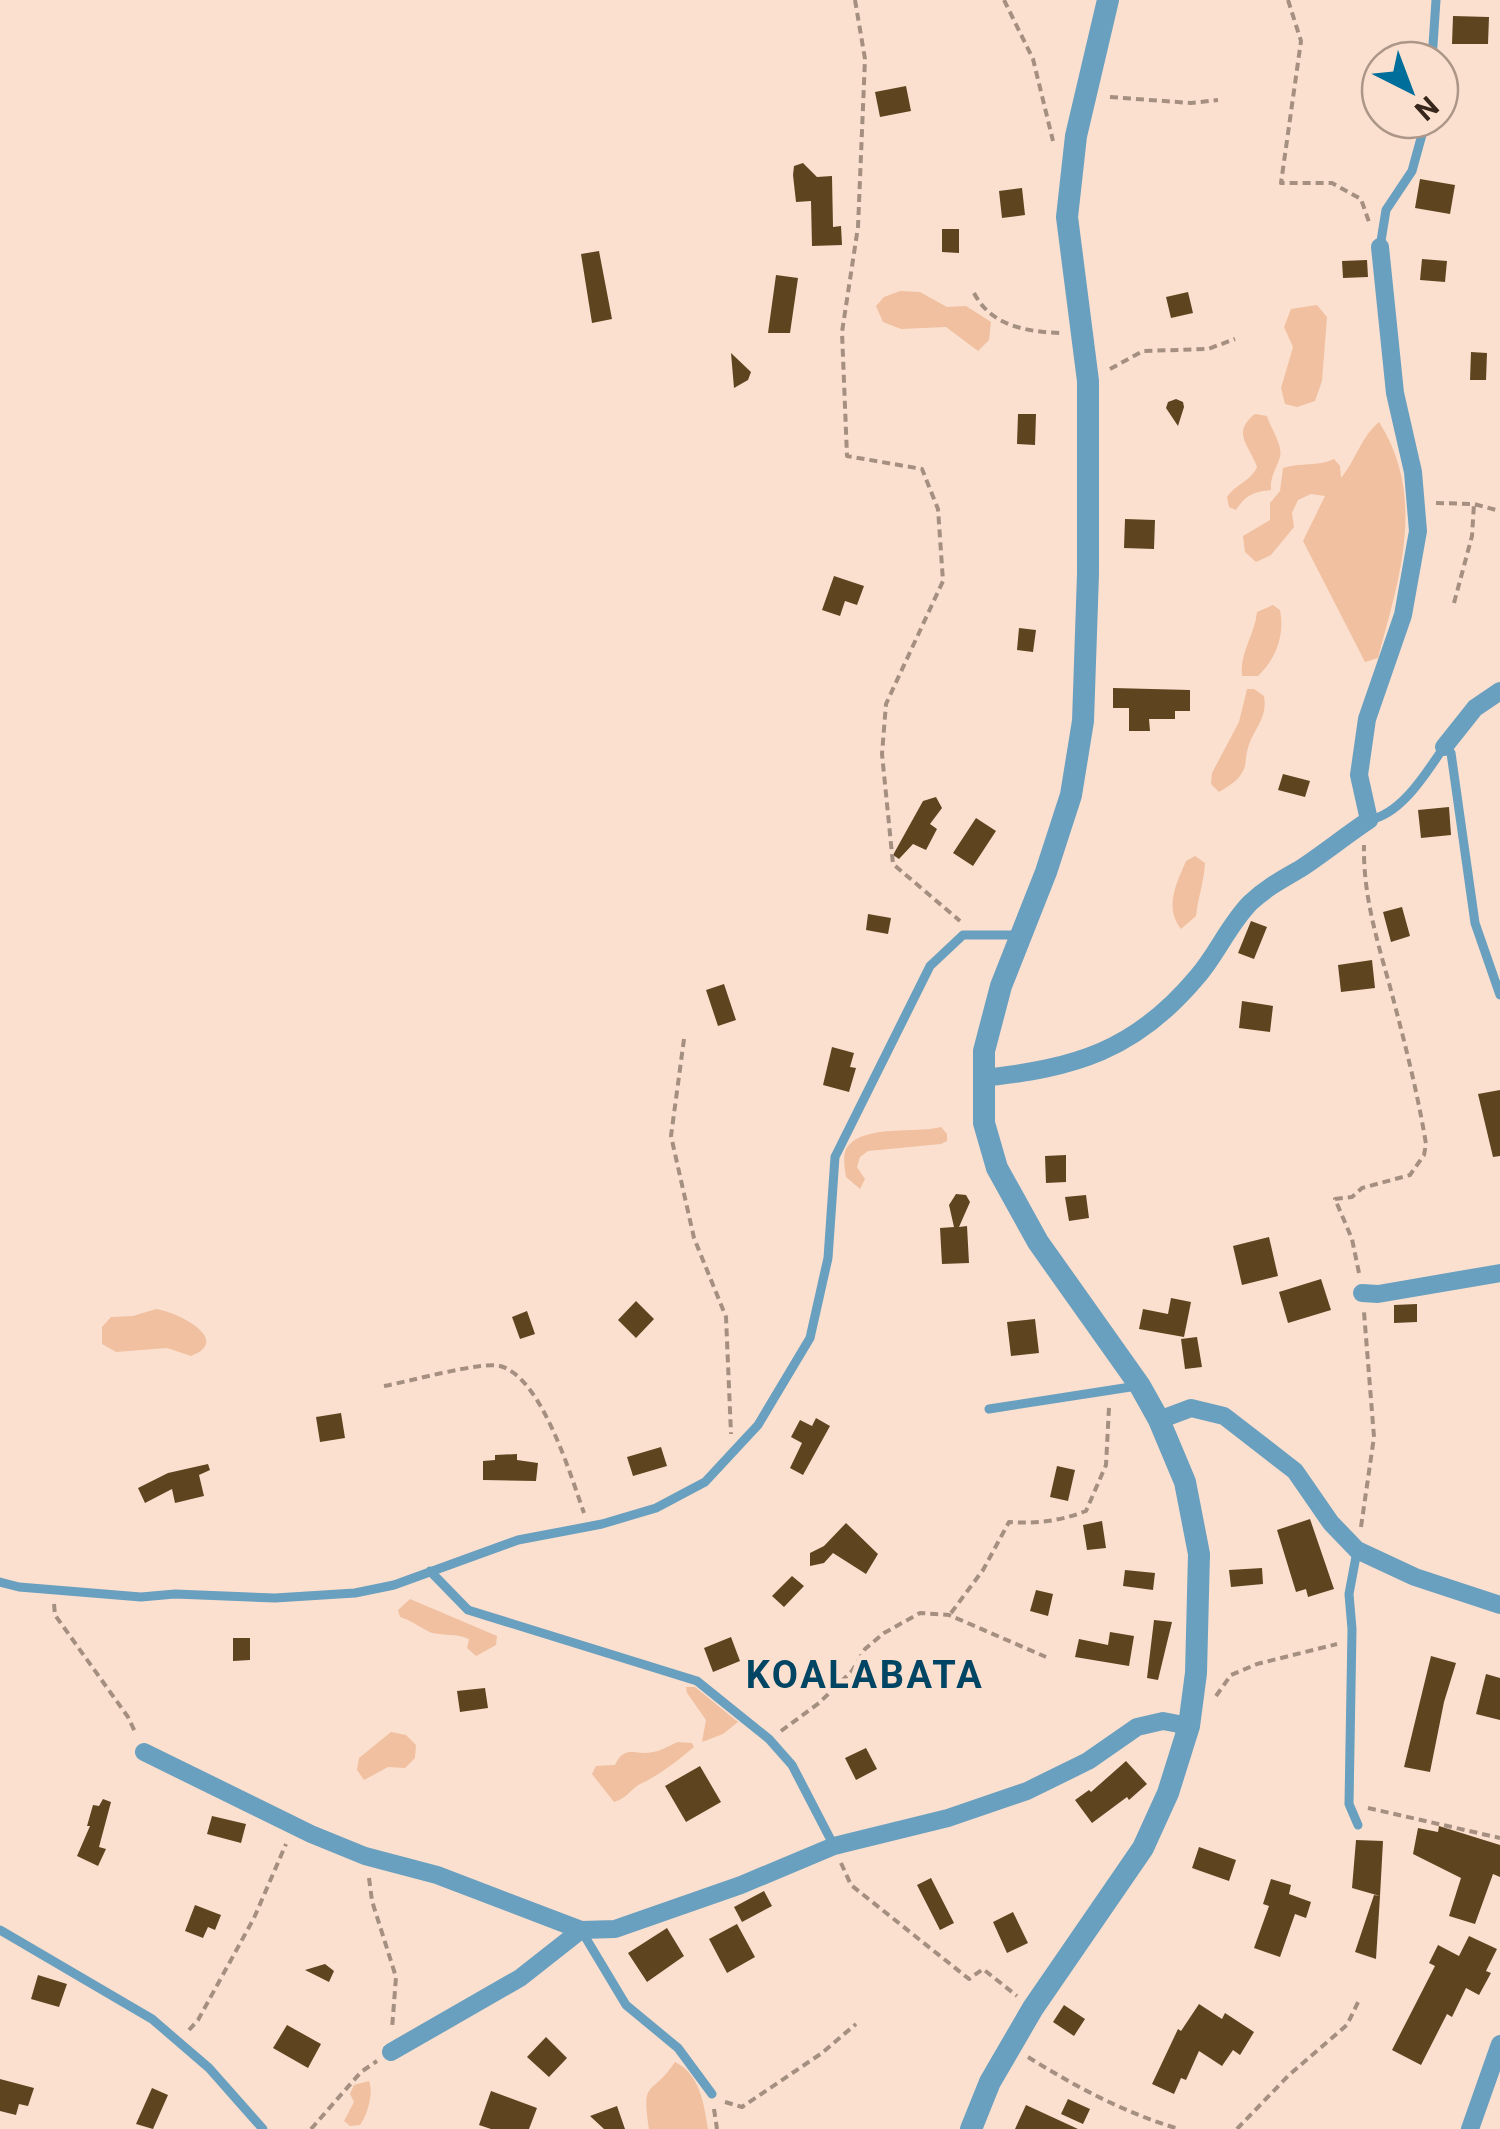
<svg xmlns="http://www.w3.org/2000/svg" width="1500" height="2129" font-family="Roboto,sans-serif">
<rect width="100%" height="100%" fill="#fbe0cf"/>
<!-- green -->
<path fill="#f0c0a0" d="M900 291 920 292 947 307 966 306 991 322 989 340 978 351 946 327 901 329 883 322 876 306 884 297Z
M1317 305 1327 317 1322 381 1315 401 1297 407 1285 404 1281 388 1293 347 1284 327 1291 309Z
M1255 414 1267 416C1271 429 1283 445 1280 457 1276 470 1270 476 1271 490 1253 492 1246 495 1236 510L1229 507 1227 497C1236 484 1251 481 1257 467 1249 445 1231 433 1255 414Z
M1379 422C1427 497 1399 579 1378 658L1365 662 1303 541 1325 496 1311 494 1298 500 1292 513 1294 527 1271 555 1256 562 1245 552 1243 536 1270 520V503L1280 491 1283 468C1301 462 1317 467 1334 459L1340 466 1341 478C1356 460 1361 437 1379 422Z
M1273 605 1280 610C1285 635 1276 659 1258 676H1242C1239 654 1255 634 1257 612Z
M1247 689H1254L1264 696C1268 718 1254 728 1248 748 1245 756 1247 764 1243 771 1238 781 1229 786 1219 792L1211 784 1212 773 1239 722Z
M1195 856 1205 863C1204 882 1198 898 1196 916L1181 929C1164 907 1176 885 1186 861Z
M941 1127 947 1134V1141L941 1144 868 1151 860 1157 857 1167 865 1179 860 1189 846 1177C845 1170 843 1159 845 1152 856 1123 916 1134 941 1127Z
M156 1309C178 1312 233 1340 191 1356L167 1348 116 1352 102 1344V1327L111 1317 133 1316Z
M410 1599 497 1636 496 1645 476 1656 467 1648 469 1639C456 1633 445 1636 432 1633 424 1630 413 1621 400 1617L398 1610Z
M686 1687H695L738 1722 723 1734 702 1742 706 1720 687 1693Z
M391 1732 406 1735 416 1745 415 1758 405 1768 388 1767 364 1780 357 1770 359 1758Z
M678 1742 692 1743 694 1747C677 1761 660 1775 640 1784 630 1790 626 1799 614 1802L592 1774 596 1766 615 1765C625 1744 635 1756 653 1752 661 1751 670 1745 678 1742Z
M675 2062C700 2074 704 2104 708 2129H649C641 2077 651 2098 675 2062Z
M369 2081C374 2093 367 2116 360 2125L350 2126 344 2121 354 2102 350 2094 354 2085Z"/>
<!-- building -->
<path fill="#5e4520" d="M1453 16 1489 17 1488 44H1452Z
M906 86 911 111 880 117 875 92Z
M803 163 817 177 832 176 833 227 841 226 842 245 812 246 811 201 796 202 793 175 794 166Z
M1420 179 1455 185 1450 214 1415 208Z
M1022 188 1025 215 1002 218 999 191Z
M942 229H959V253L942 252Z
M599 251 612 319 592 323 581 254Z
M1422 259 1447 261 1445 282 1420 280Z
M1367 260 1368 277 1343 278 1342 261Z
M776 275 798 278 790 333H768Z
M1188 292 1193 313 1171 318 1166 297Z
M1471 352 1487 353 1486 380H1470Z
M731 353 751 372 748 380 734 388Z
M1176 399 1183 402 1184 407 1178 426 1166 408 1168 402Z
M1018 414H1036L1035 445 1017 444Z
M1125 519 1155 520 1154 549 1124 548Z
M834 576 864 586 857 605 845 601 840 616 822 610Z
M1019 628 1036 630 1033 652 1017 650Z
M1113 688 1190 690V711H1175V719H1149L1150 731H1129V708H1113Z
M1283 774 1310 781 1305 797 1278 790Z
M936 797 942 808 930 824 937 829 926 850 913 844 899 859 893 855 923 801Z
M1449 807 1451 835 1421 838 1418 810Z
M976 818 996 831 973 866 953 853Z
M1402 907 1410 936 1391 942 1383 912Z
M868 914 891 918 888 934 866 930Z
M1251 921 1267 927 1254 959 1238 953Z
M1372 960 1375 988 1341 992 1338 965Z
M724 984 736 1020 718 1026 706 990Z
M1242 1001 1273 1006 1270 1032 1239 1028Z
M832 1047 854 1053 850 1067 856 1068 849 1092 823 1085Z
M1500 1090V1156L1493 1157 1478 1094Z
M1066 1155V1182L1046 1183 1045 1156Z
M956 1194 966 1195 970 1202 959 1227 967 1226 969 1263 942 1264 940 1228 954 1227 949 1205Z
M1086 1195 1089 1218 1069 1221 1065 1197Z
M1269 1237 1278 1276 1242 1285 1233 1246Z
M1321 1279 1331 1310 1288 1323 1279 1292Z
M1171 1298 1191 1302 1184 1337 1139 1329 1143 1309 1168 1314Z
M636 1301 654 1319 636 1338 618 1320Z
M1417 1304V1322L1394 1323V1305Z
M527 1311 535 1334 520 1339 512 1317Z
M1035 1319 1039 1353 1011 1356 1007 1322Z
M1197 1337 1202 1367 1185 1369 1181 1339Z
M341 1413 345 1438 320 1442 316 1417Z
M816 1418 830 1426 803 1475 790 1468 802 1443 791 1437 800 1420 812 1426Z
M661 1447 667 1466 633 1476 627 1457Z
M517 1454V1460L538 1463 536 1481 483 1480V1461L495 1460V1455Z
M208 1464 210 1470 199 1475 204 1496 175 1503 172 1489 145 1503 138 1488 168 1473Z
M1057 1466 1075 1470 1068 1501 1050 1497Z
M1310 1519 1334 1589 1308 1597 1306 1589 1296 1592 1277 1530Z
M1102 1521 1106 1548 1087 1550 1083 1525Z
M846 1523 878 1554 866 1574 833 1553 824 1563 810 1566V1553L824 1546Z
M1262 1568 1263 1584 1231 1587 1229 1570Z
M1125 1570 1155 1573 1153 1590 1123 1586Z
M792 1576 804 1586 784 1607 772 1596Z
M1036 1590 1053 1594 1048 1616 1030 1611Z
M1154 1620 1172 1622 1158 1680 1147 1678Z
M1110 1632 1134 1636 1129 1666 1075 1657 1079 1639 1108 1645Z
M731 1637 740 1661 713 1672 704 1648Z
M233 1638H250V1660L233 1661Z
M1431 1656 1456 1663 1444 1702 1430 1772 1404 1767Z
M1486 1674 1500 1678V1720L1476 1714Z
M485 1688 488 1708 460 1712 457 1691Z
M866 1748 877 1769 856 1780 845 1758Z
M1126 1761 1147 1784 1129 1800 1127 1797 1092 1823 1075 1800 1089 1790 1091 1792Z
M700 1766 721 1802 686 1822 665 1786Z
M103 1799 111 1802 99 1847 106 1849 98 1866 77 1856 90 1826H87L93 1805 99 1806Z
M212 1816 246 1824 241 1843 207 1834Z
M1439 1826 1500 1845V1877L1493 1874 1475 1924 1449 1916 1461 1878 1413 1854 1418 1828 1438 1832Z
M1356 1840 1383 1841 1380 1896 1352 1888Z
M1199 1847 1236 1860 1229 1881 1192 1868Z
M931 1878 954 1923 940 1930 917 1885Z
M1271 1879 1291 1885 1289 1894 1311 1902 1306 1918 1295 1914 1280 1957 1254 1948 1269 1906 1263 1904Z
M764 1891 772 1906 742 1922 734 1907Z
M1374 1895 1380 1896 1376 1959 1355 1952Z
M195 1905 221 1915 215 1930 208 1927 203 1938 185 1931Z
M1013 1912 1028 1943 1007 1953 993 1922Z
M737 1924 755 1957 727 1973 709 1939Z
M667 1928 684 1956 647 1982 628 1953Z
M1469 1936 1497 1949 1486 1971 1491 1973 1479 1995 1466 1988 1452 2017 1447 2014 1421 2065 1392 2050 1435 1966 1429 1963 1438 1945 1459 1956Z
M325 1964 334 1971 329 1982 305 1970Z
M38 1975 67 1984 59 2007 31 1999Z
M1199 2004 1222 2019 1225 2013 1254 2032 1240 2055 1233 2050 1222 2066 1199 2051 1186 2080 1181 2078 1174 2094 1152 2084 1178 2029 1181 2031Z
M1064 2005 1085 2019 1074 2036 1053 2022Z
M287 2025 321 2044 308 2068 273 2048Z
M546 2037 567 2058 549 2077 527 2057Z
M0 2079 34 2088 28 2106 19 2104 16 2115 0 2111Z
M152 2088 168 2095 153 2129 136 2124Z
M491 2091 537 2108 529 2129H491L479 2125Z
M1068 2099 1090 2109 1083 2124 1061 2114Z
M1026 2105 1078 2129H1015Z
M617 2106 625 2129H604L590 2116Z"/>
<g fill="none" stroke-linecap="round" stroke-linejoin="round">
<!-- path -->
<path stroke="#a58f81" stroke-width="4" stroke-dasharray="8 5" stroke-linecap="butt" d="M855 0 865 59 858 227 842 332 847 456 922 469 938 509 943 581 886 704 882 754 893 864 960 921
M1004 0 1033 59 1053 141
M1288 0 1301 41 1281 183H1332L1361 199 1369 222
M1110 97 1191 103 1218 100
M974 293C991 326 1027 332 1061 333
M1110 369 1143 351 1208 349 1235 339
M1436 503 1474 504 1500 511
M1454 603 1472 536 1474 504
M684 1039 671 1136 694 1238 726 1317 731 1434
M1359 1273 1352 1239 1335 1199 1352 1197 1362 1188 1410 1175 1424 1155 1426 1144C1417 1089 1403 1036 1389 983 1376 937 1363 893 1364 845
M384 1386C407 1382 482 1361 500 1366 542 1377 571 1477 584 1513
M1361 1527 1374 1437 1364 1312
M54 1604 55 1615 128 1717 136 1734
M951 1613 983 1570 1009 1522C1036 1524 1060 1521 1086 1511L1106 1465 1109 1407
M1216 1696 1231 1675 1257 1664 1337 1644
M781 1731 819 1703 852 1671 865 1649 884 1633 920 1613 949 1615 1046 1657
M1368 1808 1500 1838
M841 1863 851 1885 969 1979 983 1969 1017 1996
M369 1878 372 1901 396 1977 392 2029
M189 2030 198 2020 254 1918 286 1844
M1028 2057C1076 2087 1125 2113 1179 2129
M725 2102 742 2107 822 2053 856 2024
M714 2109 717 2129
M311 2129 361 2072 377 2061
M1237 2129 1288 2076 1347 2025 1360 1998"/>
<!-- service -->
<path stroke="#699fbf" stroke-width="9" d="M1432 60 1436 0
M1380 247 1386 210 1412 171 1426 120
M1369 820C1402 814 1426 773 1444 747L1451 753 1475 923 1500 995
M989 1409 1137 1386
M1357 1551 1349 1594 1352 1629 1349 1804 1358 1825
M430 1571 468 1610 697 1681 769 1739 792 1765 834 1846
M0 1582 19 1587 141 1597 175 1594 275 1598 355 1593 394 1585 518 1540 602 1524 656 1508 705 1482 758 1425 810 1338 828 1258 835 1157 930 966 963 935H1019
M0 1930 152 2019 209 2068 263 2129
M581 1930 626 2005 678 2048 712 2094"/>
<!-- minor -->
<path stroke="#699fbf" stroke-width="18" d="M1444 747 1475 708 1500 691
M983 1078C1075 1068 1135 1051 1197 977 1217 954 1228 926 1250 903 1266 888 1281 880 1300 869 1323 854 1345 836 1369 820L1359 775 1367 719 1403 615 1418 531 1413 472 1395 393 1380 247
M1362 1293 1378 1294 1500 1273
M1159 1420 1191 1408 1224 1416 1295 1471 1331 1523 1357 1550 1415 1577 1500 1605
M144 1752 311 1834 365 1856 437 1875 581 1930 615 1929 741 1885 834 1846 948 1818 1027 1791 1088 1761 1137 1727 1163 1721 1189 1726
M391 2052 520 1978 581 1930
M1470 2129 1500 2044"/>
<!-- tertiary -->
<path stroke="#699fbf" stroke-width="22" d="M971 2129 990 2082 1033 2008 1143 1848 1168 1793 1189 1726 1196 1673 1199 1554 1185 1482 1159 1420 1140 1386 1038 1242 997 1168 984 1123V1051L1001 986 1046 872 1071 795 1083 721 1088 574V381L1067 217 1076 136 1108 0"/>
</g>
<g text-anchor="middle" stroke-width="10" stroke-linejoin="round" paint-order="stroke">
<!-- district labels -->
<g font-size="38" font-weight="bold" letter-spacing="2.5" fill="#004563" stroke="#fbe0cf">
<text x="865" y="1688">KOALABATA</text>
</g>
</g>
<!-- north arrow -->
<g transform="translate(1410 90) rotate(138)"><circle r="48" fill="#fbe0cf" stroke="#ac9687" stroke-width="2.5"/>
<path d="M0-8L18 38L0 25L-18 38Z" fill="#006e9a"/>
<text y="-15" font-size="28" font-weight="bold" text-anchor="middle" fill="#36261b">N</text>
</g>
</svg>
